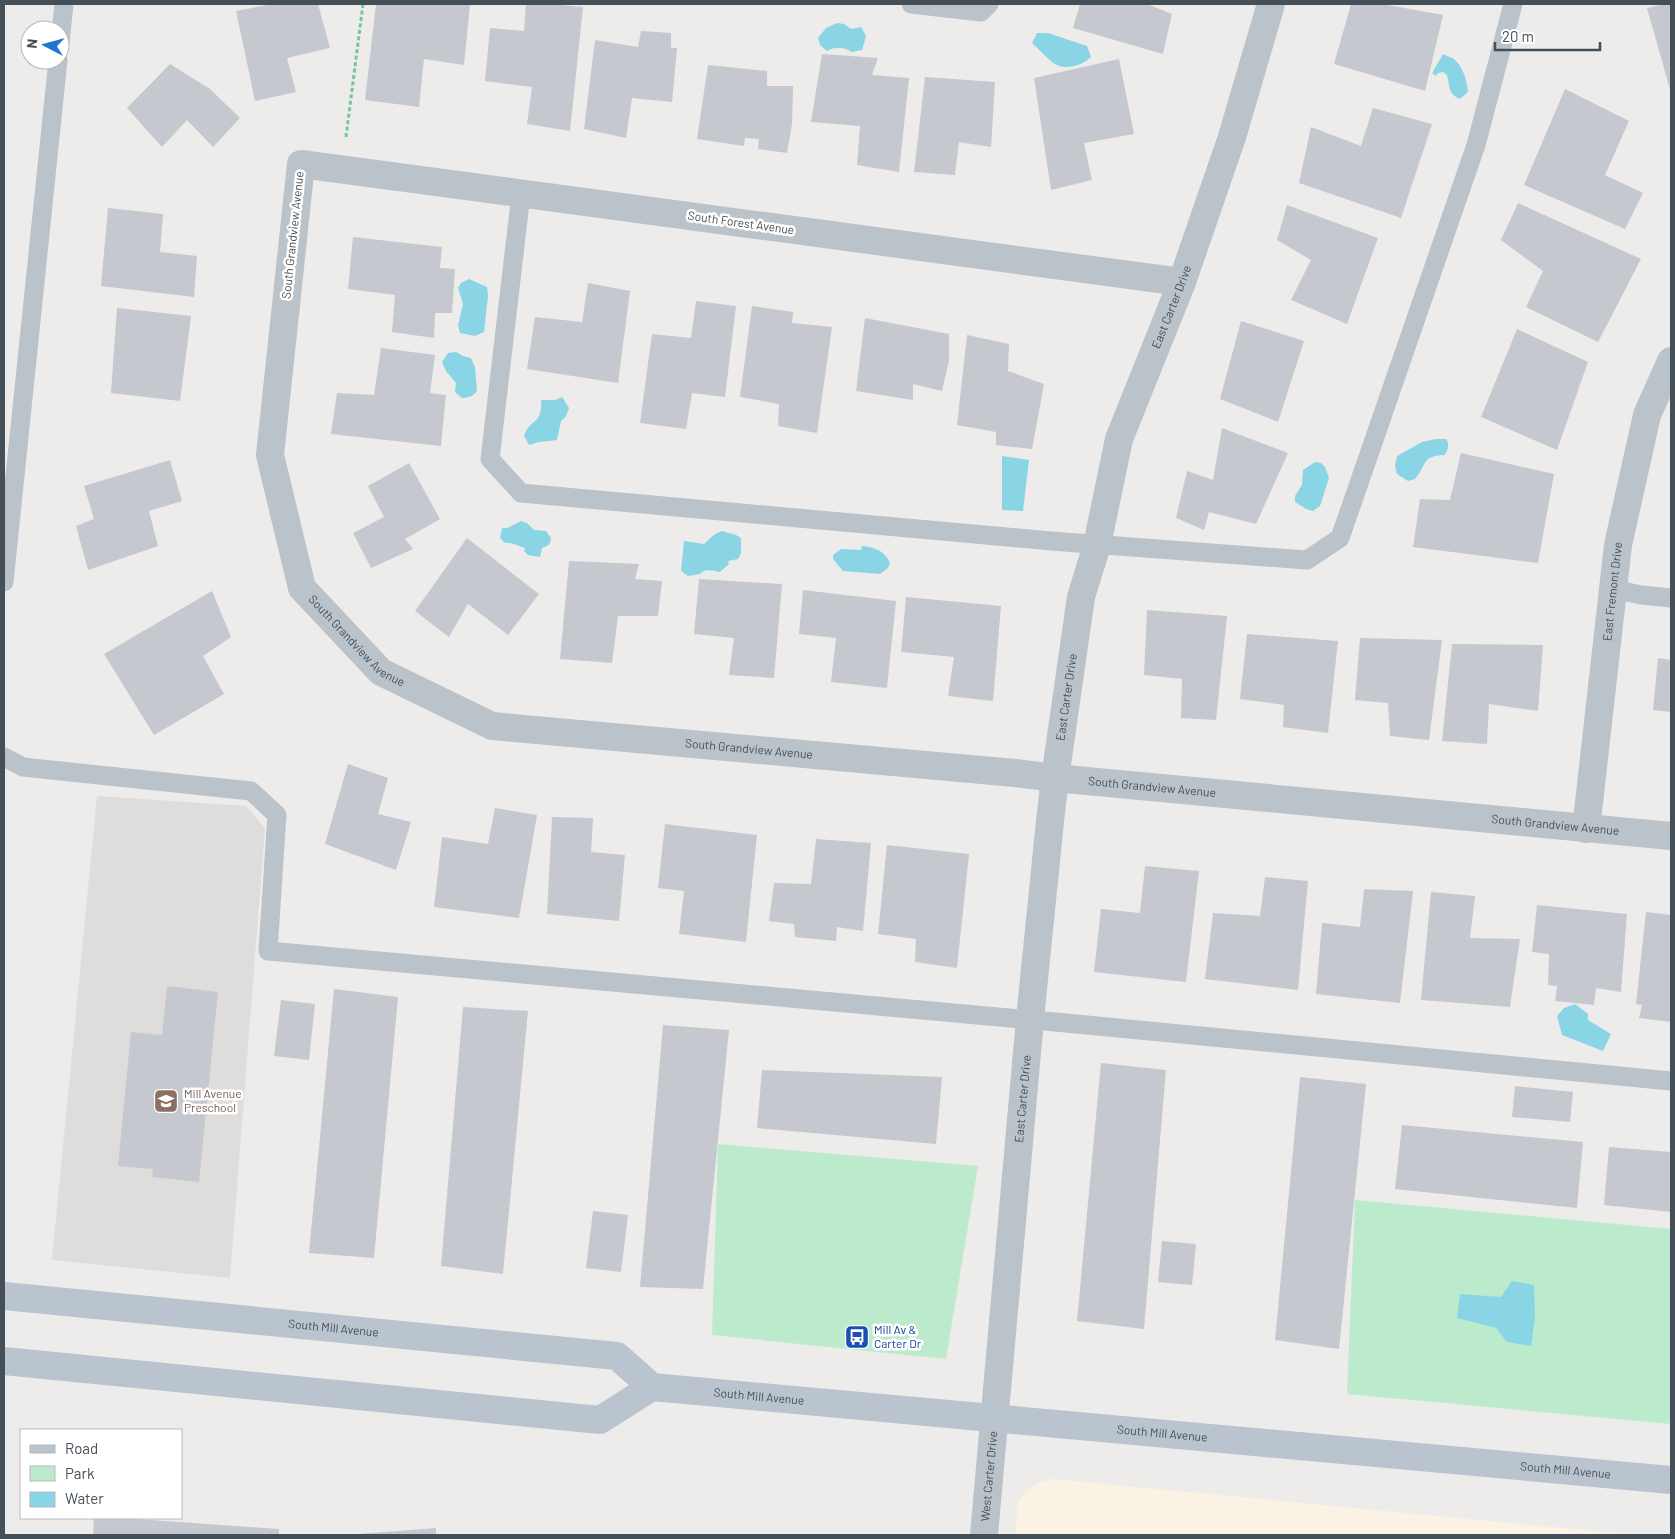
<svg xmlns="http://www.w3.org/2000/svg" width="1675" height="1539" font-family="Barlow,sans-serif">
<rect width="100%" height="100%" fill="#eeebeb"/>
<!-- commercial -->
<path fill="#faf3e4" d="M1051 1479 1062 1480 1636 1535H1015L1018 1501 1034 1485Z"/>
<!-- education -->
<path fill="#dfdcdc" d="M97 796 246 806 265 828 230 1278 52 1260Z"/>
<!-- green -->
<path fill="#bbebcc" d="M718 1144 978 1166 946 1359 712 1335Z
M1355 1200 1671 1229V1424L1347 1394Z"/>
<!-- water -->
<path fill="#8ad5e5" d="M837 23 844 24 851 29 861 27 866 36 862 50 852 52C844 47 835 46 827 51L820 45 818 38 826 28Z
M1037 33H1048L1087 46 1091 57C1083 65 1068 70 1057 65 1050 62 1038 48 1032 43Z
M1443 54C1446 56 1451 57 1454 59 1463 67 1467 80 1468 92L1460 99C1448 94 1450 86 1447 75L1443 72 1438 73 1436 76 1432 73Z
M469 279 487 287 488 296 484 332 475 336 460 333 458 325 463 304 458 288 461 283Z
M456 352 463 356 471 358 475 367 477 391C473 396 469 398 462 398L455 392 456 383 446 371 442 362 448 353Z
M562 397 569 408 566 416 561 421 557 440 539 442 529 445 524 436C530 418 543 425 541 400H555Z
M1436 439H1446C1450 444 1448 449 1445 455 1421 456 1428 463 1415 479L1408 481 1397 474 1395 466 1397 456 1422 442Z
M1002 456 1029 460 1023 511 1002 510Z
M1315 462 1321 463 1325 467 1329 478 1320 506 1313 511 1306 509 1295 502V496L1302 485 1303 470Z
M521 521 527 523 534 530 546 531 551 538C551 544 548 546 542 548L540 557 528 555 524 551 525 548C518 546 512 542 505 543L500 538 502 528H507Z
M722 531 736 535 741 538V553L738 559 728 561 729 564 720 572C713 571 705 568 700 574L688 576 681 571 684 541 704 544 715 534Z
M862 546C875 547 885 551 890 563L888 568 880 574 843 571 833 559V555L841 549 861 550Z
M1575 1004 1588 1014V1020L1611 1034 1603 1051 1562 1035 1557 1016 1564 1008Z
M1512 1281 1534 1285 1535 1318 1531 1346 1507 1342 1496 1328 1457 1318 1460 1294 1501 1297Z"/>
<!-- building -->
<path fill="#c5c8ce" d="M273 4H318L330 48 287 58 296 92 255 101 236 11Z
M376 4H470L464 65 424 59 419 107 365 100Z
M526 4H551L583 7 570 131 527 124 532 87 485 81 490 28 524 31Z
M1080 4H1147L1172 14 1163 54 1073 28Z
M1351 4H1382L1443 15 1425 91 1334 64Z
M1665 4H1671V93L1647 8Z
M641 31 671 33V48H677L672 102 632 98 626 138 584 129 595 40 638 47Z
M822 54 878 58 872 75 909 78 899 172 857 165 860 126 811 122Z
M1119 59 1134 134 1084 143 1092 180 1051 190 1034 78Z
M170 64 210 89 240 118 213 147 187 120 162 147 127 108Z
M708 65 767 71V86H793L792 124 787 153 758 149 759 139 745 138 744 146 697 139Z
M925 77 995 82 991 147 959 142 955 175 914 172Z
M1565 89 1629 121 1605 175 1643 193 1625 229 1524 185Z
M1373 108 1432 124 1401 218 1299 183 1311 127 1361 146Z
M1518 203 1641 259 1598 342 1526 307 1543 271 1501 240Z
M1287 205 1378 238 1347 324 1291 300 1311 260 1277 240Z
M108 208 163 214 160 252 197 256 194 297 101 286Z
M353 237 442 247 440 268 455 269 452 313H435L434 338 392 332 395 295 348 289Z
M588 283 630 291 618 383 527 369 535 317 582 322Z
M696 301 736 306 725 397 692 393 686 429 640 423 652 334 691 338Z
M752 306 793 312 792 323 832 327 817 433 778 426 779 404 740 397Z
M117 308 191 316 180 401 111 393Z
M865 318 949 334V361L942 391 913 384V400L856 391Z
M1241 321 1304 341 1278 422 1220 399Z
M1517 329 1588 362 1557 450 1481 417Z
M967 335 1009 344 1008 371 1044 384 1032 449 996 445V432L957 425Z
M381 348 435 355 430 393 446 395 441 446 331 434 337 393 374 395Z
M1222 428 1288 453 1256 524 1209 512 1204 530 1176 518 1187 471 1213 480Z
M1461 453 1554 474 1538 563 1413 547 1420 499 1450 500Z
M170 460 182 501 149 511 158 546 88 570 76 526 94 519 84 486Z
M409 463 440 519 405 539 413 549 371 568 353 533 384 517 368 486Z
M467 538 539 594 508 635 468 604 449 637 415 611Z
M569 561 639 564 635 579 662 581 658 616H618L612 663 560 659Z
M699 579 782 584 774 678 729 675 734 638 694 634Z
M803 590 896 601 887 688 831 682 836 638 799 634Z
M212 591 231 637 203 656 224 694 154 735 104 654Z
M906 597 1001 606 993 701 948 696 954 657 901 652Z
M1147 610 1227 616 1216 720 1181 718 1182 679 1144 675Z
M1247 634 1338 641 1328 733 1283 727 1284 705 1240 699Z
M1360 638 1442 640 1429 740 1390 736 1388 703 1355 700Z
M1452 644 1543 645 1538 711 1489 704 1487 744 1442 741Z
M1658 658 1671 660V712L1653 710Z
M348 764 388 778 378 814 411 822 396 870 325 844Z
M495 808 537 815 519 918 434 907 442 837 488 844Z
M552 817 593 818 591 852 625 855 619 921 547 914Z
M665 824 757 835 746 942 679 934 684 891 658 888Z
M816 839 871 843 863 931 837 927 836 941 795 937 794 924 769 921 774 883 811 884Z
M887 845 969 854 957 968 915 962 916 939 878 934Z
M1145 866 1199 871 1186 982 1094 972 1101 909 1140 913Z
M1265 877 1308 881 1298 990 1205 979 1213 913 1260 916Z
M1364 889 1413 891 1400 1003 1316 994 1322 923 1360 927Z
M1431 892 1475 896 1470 938 1520 939 1510 1007 1421 1000Z
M1537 905 1627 914 1621 992 1596 988 1594 1005 1555 1001 1557 986 1548 985 1549 954 1532 952Z
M1646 912 1671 915V1022L1639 1018 1642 1005 1636 1004Z
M167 986 218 992 199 1182 152 1177 153 1169 118 1166 131 1032 162 1035Z
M334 989 398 997 374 1258 309 1253Z
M281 1000 315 1004 309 1060 274 1056Z
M463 1007 528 1011 503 1274 441 1266Z
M663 1025 729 1030 703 1289 640 1287Z
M1101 1063 1166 1070 1144 1329 1077 1321Z
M762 1070 942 1077 936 1144 757 1128Z
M1300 1077 1366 1084 1339 1349 1275 1340Z
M1515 1086 1573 1092 1570 1122 1512 1117Z
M1402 1125 1583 1142 1577 1208 1395 1189Z
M1609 1147 1671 1152V1212L1604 1205Z
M593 1211 628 1215 621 1272 586 1268Z
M1162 1241 1196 1244 1192 1285 1158 1282Z
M94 1518H122L279 1529V1535H93Z
M436 1528V1535H360V1534Z"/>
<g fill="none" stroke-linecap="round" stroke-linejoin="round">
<!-- path -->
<path stroke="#75c69c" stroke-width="3" stroke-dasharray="4 2.5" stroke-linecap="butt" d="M346 137 363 4"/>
<!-- service -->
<path stroke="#bac3ca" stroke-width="19" d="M911 4 981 12 989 4
M60 43 64 4
M521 194 490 459 521 493 1051 541 1307 560 1340 538 1476 145 1513 4
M4 582 58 60
M1613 589 1641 595 1671 598
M4 757 23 767 251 791 277 815 268 951 1066 1023 1671 1081"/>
<!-- minor -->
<g stroke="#bac3ca" stroke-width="28">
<path id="s1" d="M1182 282 301 164 270 455 302 588 381 672 492 726 1015 773 1055 778 1671 836"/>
<path id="s2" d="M1586 829 1618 545 1647 415 1671 361"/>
<path id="s3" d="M984 1535 1030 1019 1050 821 1055 778 1081 597 1097 545 1119 439 1182 282 1232 137 1271 4"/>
</g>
<!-- secondary -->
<g stroke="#b9c4cf" stroke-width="28">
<path id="s4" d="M4 1296 617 1356 652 1387 1671 1480"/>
<path d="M4 1361 600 1420 652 1387"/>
</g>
</g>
<!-- icons -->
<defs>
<symbol id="school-square" viewBox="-11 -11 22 22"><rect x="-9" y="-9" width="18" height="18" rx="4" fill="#8d6e63" stroke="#fff"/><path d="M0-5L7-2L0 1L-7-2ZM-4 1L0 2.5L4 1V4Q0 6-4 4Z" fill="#fff"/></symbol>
<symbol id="bus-square" viewBox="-11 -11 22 22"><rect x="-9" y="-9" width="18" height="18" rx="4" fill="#1a4fb4" stroke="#fff"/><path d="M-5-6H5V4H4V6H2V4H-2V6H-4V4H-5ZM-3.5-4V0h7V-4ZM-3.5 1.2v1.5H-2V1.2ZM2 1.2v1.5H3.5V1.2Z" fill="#fff"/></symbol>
</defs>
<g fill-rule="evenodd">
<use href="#school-square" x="152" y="1087" width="28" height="28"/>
<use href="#bus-square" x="843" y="1323" width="28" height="28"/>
</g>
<g text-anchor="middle" stroke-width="5" stroke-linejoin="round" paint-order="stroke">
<!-- street labels -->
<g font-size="12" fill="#454f57" stroke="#fff">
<text transform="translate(741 223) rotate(8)" y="4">South Forest Avenue</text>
<text transform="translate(293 235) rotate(-84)" y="4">South Grandview Avenue</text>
<text dy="4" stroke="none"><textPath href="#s3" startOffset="1248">East Carter Drive</textPath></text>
<text dy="4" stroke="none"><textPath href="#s2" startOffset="239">East Fremont Drive</textPath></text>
<text dy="4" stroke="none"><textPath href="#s1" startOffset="1395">South Grandview Avenue</textPath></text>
<text dy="4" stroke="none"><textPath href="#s3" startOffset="842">East Carter Drive</textPath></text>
<text dy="4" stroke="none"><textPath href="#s1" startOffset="1815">South Grandview Avenue</textPath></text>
<text dy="4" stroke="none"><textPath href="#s1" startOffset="2220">South Grandview Avenue</textPath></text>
<text dy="4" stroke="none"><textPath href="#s1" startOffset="2625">South Grandview Avenue</textPath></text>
<text dy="4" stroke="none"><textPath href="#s3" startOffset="438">East Carter Drive</textPath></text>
<text dy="4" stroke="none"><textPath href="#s4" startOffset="331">South Mill Avenue</textPath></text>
<text dy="4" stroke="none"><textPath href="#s4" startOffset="770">South Mill Avenue</textPath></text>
<text dy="4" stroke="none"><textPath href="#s4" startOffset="1175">South Mill Avenue</textPath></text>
<text dy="4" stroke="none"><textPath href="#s4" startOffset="1580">South Mill Avenue</textPath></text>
<text dy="4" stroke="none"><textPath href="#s3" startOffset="59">West Carter Drive</textPath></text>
</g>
<!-- education labels -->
<g font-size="12" fill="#785e54" stroke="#fff" text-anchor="start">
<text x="184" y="1098">Mill Avenue<tspan x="184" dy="14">Preschool</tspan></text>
</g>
<!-- transit labels -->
<g font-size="12" fill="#164399" stroke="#fff" text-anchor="start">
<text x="874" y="1334">Mill Av &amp;<tspan x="874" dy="14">Carter Dr</tspan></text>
</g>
</g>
<!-- border -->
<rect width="1675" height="1539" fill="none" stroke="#454f57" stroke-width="10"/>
<!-- legend -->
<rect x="20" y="1429" width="162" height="90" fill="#ffffff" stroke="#b5b9bc"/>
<rect x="30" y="1445" width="25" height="8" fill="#b9c4cf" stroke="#b5b9bc"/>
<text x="65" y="1454" font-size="15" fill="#454f57">Road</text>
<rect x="30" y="1466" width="25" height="15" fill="#bbebcc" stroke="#b5b9bc"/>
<text x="65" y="1479" font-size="15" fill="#454f57">Park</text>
<rect x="30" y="1492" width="25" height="15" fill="#8ad5e5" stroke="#b5b9bc"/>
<text x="65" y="1504" font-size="15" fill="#454f57">Water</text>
<!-- north arrow -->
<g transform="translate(45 45) rotate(276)"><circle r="24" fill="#ffffff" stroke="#b5b9bc"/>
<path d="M0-4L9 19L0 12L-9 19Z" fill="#2373d1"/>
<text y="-8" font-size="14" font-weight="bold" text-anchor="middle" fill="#454f57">N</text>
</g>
<!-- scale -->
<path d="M1495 42v8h105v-8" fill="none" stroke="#454f57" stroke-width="2.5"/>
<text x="1502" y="42" font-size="15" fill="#454f57" stroke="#ffffff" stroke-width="4" paint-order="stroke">20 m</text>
</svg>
